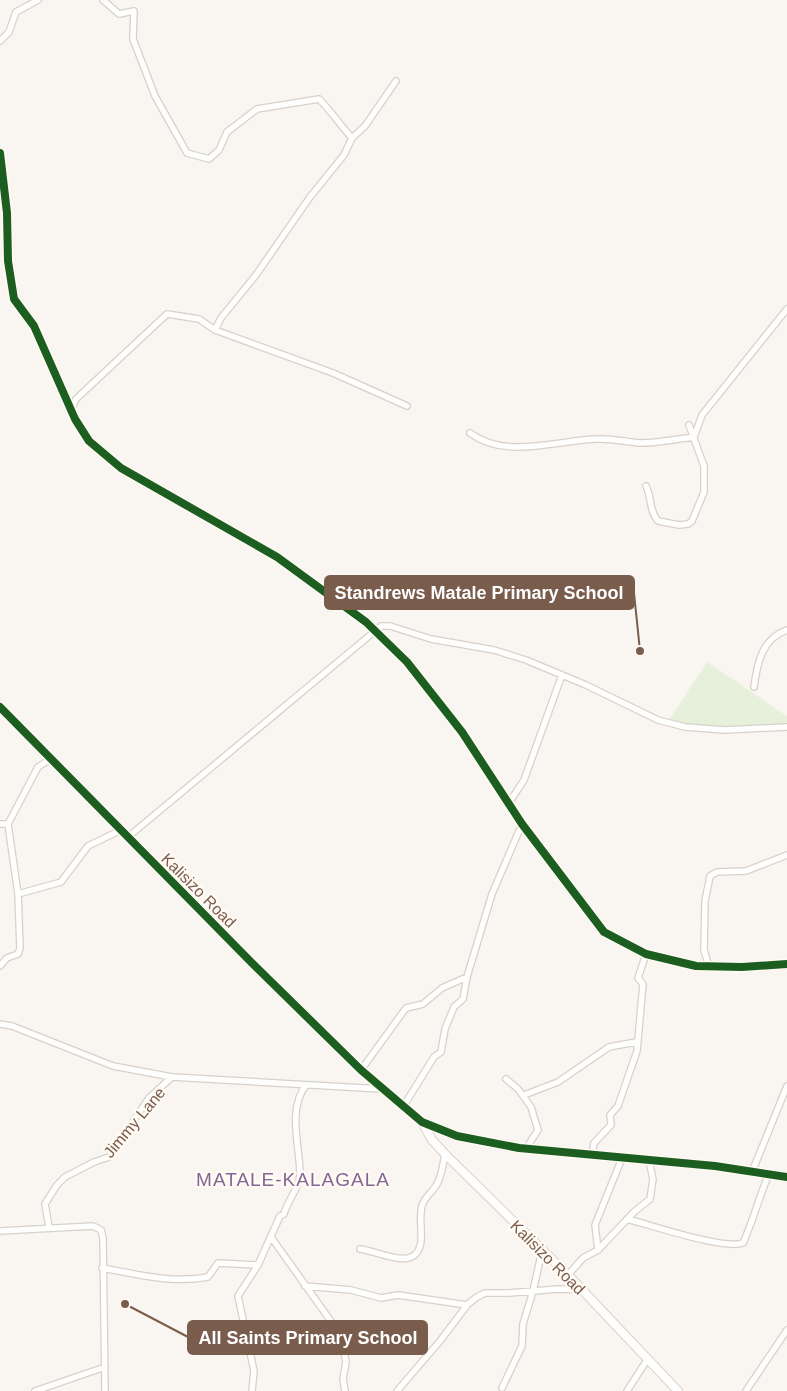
<svg xmlns="http://www.w3.org/2000/svg" width="787" height="1391" font-family="Helvetica,sans-serif">
<rect width="100%" height="100%" fill="#f9f5f0"/>
<!-- green -->
<path fill="#e7f0db" d="M707 662 787 716V726C749 726 706 731 669 720Z"/>
<g fill="none" stroke-linecap="round" stroke-linejoin="round">
<defs>
<path id="street" d="M103 0 119 14 134 11 133 39 155 96 187 153 209 159 219 150 227 132 257 109 319 99C332 112 340 125 352 138L365 126 396 81
M0 41 9 32 16 12 38 0
M0 153 7 213 8 261 14 299 34 326 75 419 89 441 121 468 277 557 366 622 407 662 462 732 522 824 604 932 646 954 696 966 742 967 787 964
M215 330 221 318 256 275 310 197 344 155 352 138
M71 410 76 399 167 314 199 319 215 330 333 373 407 406
M470 433C506 460 557 440 598 439 611 438 626 442 640 443 658 443 676 439 694 437L702 415 787 309
M646 486C652 498 649 511 658 521L679 525 688 524 692 521 704 492V466L689 425
M754 687C757 664 762 638 787 630
M509 803 524 780 562 675
M0 824H8L38 767 52 758
M8 824 18 894 61 882 88 846 121 830
M128 837 381 626H390L431 639 494 650 526 660 586 685 658 720 685 727 725 730 787 727
M0 966 7 958 18 954 20 948 18 894
M709 967 704 950 705 901 710 876 717 872 746 871 787 855
M0 1024 12 1026 113 1066 172 1077 381 1089
M361 1070 406 1008 423 1004 442 988 467 977 492 894 522 824
M506 1079 518 1089 531 1107 538 1130 529 1144V1149
M524 1095 558 1082 609 1047 636 1042
M403 1107 434 1057 441 1052 445 1029 454 1007 463 999 467 977
M592 1155 594 1143 611 1125 610 1115 618 1106 637 1051 643 984 638 978 646 954
M752 1172 787 1086
M627 1219C651 1225 724 1250 743 1243 753 1221 759 1197 769 1174
M49 1227 45 1204 57 1185 65 1177 94 1162 109 1157 149 1098 172 1077
M0 1231 93 1226 101 1230 103 1238 105 1391
M271 1237 340 1334 346 1362 343 1379 345 1391
M360 1249C382 1252 417 1273 421 1241 422 1230 419 1217 422 1206 424 1197 433 1192 437 1184 442 1176 443 1164 445 1154
M598 1250 595 1225 622 1158
M102 1268C136 1274 173 1284 208 1277L218 1263 258 1265
M568 1275 583 1258 598 1250 634 1212 650 1199 653 1179 649 1161
M305 1286 351 1290 381 1298 398 1295 467 1305
M502 1388 522 1346 523 1324 533 1291 542 1251
M35 1391 105 1367
M252 1391 254 1371 238 1296 258 1265 280 1216 284 1214C287 1201 299 1189 300 1175 300 1146 287 1110 306 1085
M397 1391 440 1341 468 1304 477 1297 485 1293H509L558 1289 582 1290
M627 1391 647 1360
M746 1391 787 1330"/>
<path id="secondary" d="M0 707 252 963 361 1070 422 1122 457 1136 519 1148 715 1166 787 1177
M422 1122 432 1140 445 1154 568 1275 678 1391"/>
</defs>
<!-- street casing -->
<use href="#street" stroke="#d7d1cb" stroke-width="8"/>
<!-- secondary casing -->
<use href="#secondary" stroke="#d9d2cb" stroke-width="10"/>
<!-- street -->
<use href="#street" stroke="#fefefd" stroke-width="5.5"/>
<!-- secondary -->
<use href="#secondary" stroke="#fefefd" stroke-width="8"/>
<defs>
<path id="cycleway" d="M0 153 7 213 8 261 14 299 34 326 75 419 89 441 121 468 277 557 366 622 407 662 462 732 522 824 604 932 646 954 696 966 742 967 787 964
M0 707 252 963 361 1070 422 1122 457 1136 519 1148 715 1166 787 1177"/>
</defs>
<!-- cycleway casing -->
<use href="#cycleway" stroke="#fffaf3" stroke-width="11"/>
<!-- cycleway -->
<use href="#cycleway" stroke="#1b5e20" stroke-width="8"/>
</g>
<g text-anchor="middle" stroke-width="5" stroke-linejoin="round" paint-order="stroke">
<!-- street labels -->
<g font-size="16" fill="#7a5c4d" stroke="#fffaf3">
<text transform="translate(199 890) rotate(45)" y="6">Kalisizo Road</text>
<text transform="translate(134 1122) rotate(-50)" y="6">Jimmy Lane</text>
<text transform="translate(548 1257) rotate(45)" y="6">Kalisizo Road</text>
</g>
<!-- quarter labels -->
<g font-size="19" letter-spacing="1" fill="#846695" stroke="#fffaf3">
<text x="293" y="1186">MATALE-KALAGALA</text>
</g>
</g>
<!-- callouts -->
<path fill="none" stroke="#7a5c4d" stroke-width="2" d="M640 651L634 593M125 1304L188 1337"/>
<g fill="#7a5c4d" stroke="#fffaf3" stroke-width="2">
<circle cx="640" cy="651" r="5"/>
<circle cx="125" cy="1304" r="5"/>
</g>
<g fill="#7a5c4d" stroke="#7a5c4d" stroke-width="2">
<rect x="325" y="576" width="309" height="33" rx="5"/>
<rect x="188" y="1321" width="239" height="33" rx="5"/>
</g>
<g font-size="18" text-anchor="middle" font-weight="bold" fill="#fff">
<text x="479" y="599">Standrews Matale Primary School</text>
<text x="308" y="1344">All Saints Primary School</text>
</g>
</svg>
